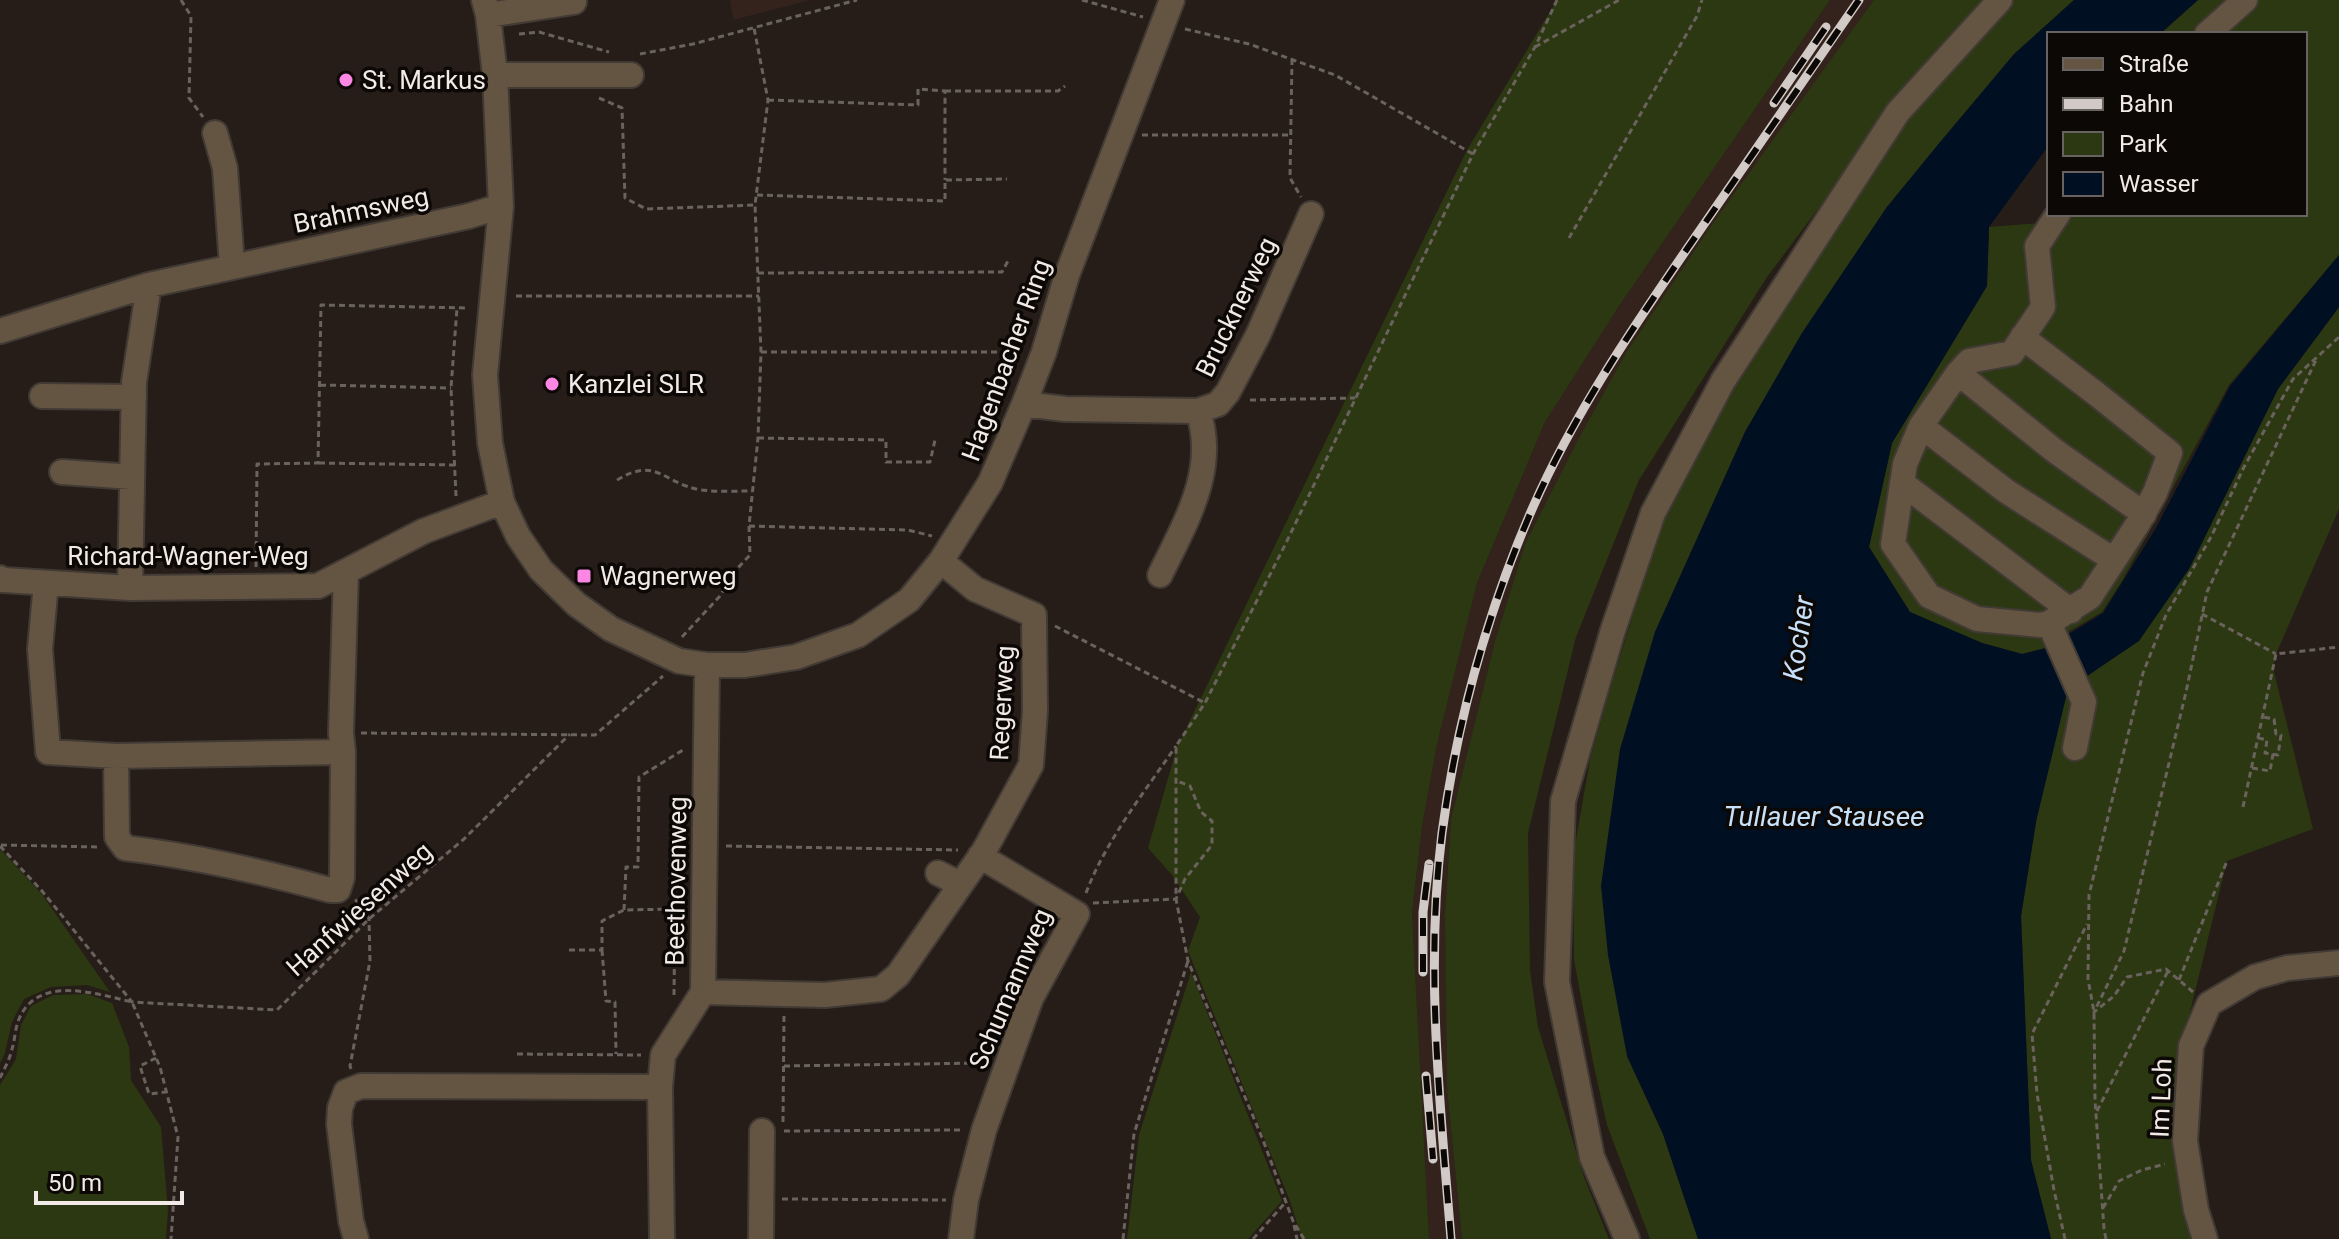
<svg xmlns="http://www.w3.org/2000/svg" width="2339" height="1239" font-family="Roboto,sans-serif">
<rect width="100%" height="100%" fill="#261d18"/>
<!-- built -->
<path fill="#33231c" d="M730 0H811L733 20Z
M1830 0H1874L1802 103 1525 544 1495 641 1451 819 1445 914 1447 1088 1462 1239H1429L1412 913 1422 826 1437 743 1477 583 1545 422 1621 303Z"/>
<!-- green -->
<path fill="#2c3811" d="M1557 0H1830L1621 303 1545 422 1477 583 1437 744 1422 826 1412 913 1429 1239H1302L1290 1201 1188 951 1200 917 1172 875 1148 848 1177 747 1467 150Z
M1874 0H1982L1907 90 1767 277 1639 480 1576 637 1528 833 1530 970 1538 1027 1584 1177 1609 1239H1462L1447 1088 1445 914 1451 819 1495 641 1525 544 1578 440 1626 353 1711 226Z
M2014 0H2074L2014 55 1941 141 1887 207 1802 333 1745 432 1655 632 1627 1056 1663 1134 1698 1239H1650L1607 1125 1593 1062 1574 960 1573 856 1590 760 1609 693 1670 494 1713 414 1889 146 1927 95Z
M2198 0H2230L2193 34H2160Z
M2258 0H2339V255L2229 385 2122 581 2102 612 2063 635 2084 680 2189 569 2278 389 2339 307V509L2276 654 2273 668 2313 829 2227 861 2183 1041 2178 1162 2193 1239H2051L2031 1161 2021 916 2036 822 2046 648 2022 654 1982 643 1910 612 1869 547 1892 443 1987 286 1989 227 2040 223 2065 214H2305V34H2220Z
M0 849 41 893 110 992 87 985 51 987 24 999 12 1022 5 1053 0 1064Z
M1191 972 1282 1201 1248 1239H1127L1139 1135Z
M87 994 112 1003 129 1047 131 1080 161 1127 168 1210 166 1239H0V1085L16 1059 21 1025 31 1006 53 995Z"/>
<!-- water -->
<path fill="#000f22" d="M2074 0H2198L2160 34H2049V145L1989 227 1987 286 1892 443 1869 547 1910 612 1982 643 2022 654 2046 648 2103 613 2156 528 2230 386 2339 255V307L2278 389 2189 569 2139 641 2068 689 2036 822 2021 916 2031 1160 2051 1239H1698L1663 1134 1627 1056 1608 955 1601 886 1620 749 1655 632 1745 432 1802 333 1887 207 1941 141 2014 54Z"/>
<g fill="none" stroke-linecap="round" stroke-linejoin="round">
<defs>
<path id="minor" d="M484 0 488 15 495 75 501 206 485 375 490 443 502 502 518 536 541 570 576 604 611 629 679 661 707 665H745L796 657 858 635 909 600 941 561 990 483 1024 404 1044 352 1067 275 1172 0
M488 15 574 2
M2207 34 2245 0
M495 75H631
M215 133 225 168 232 266
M0 331 149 285 469 216 501 206
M2022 337 2099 396 2170 453 2155 493 2137 525 2090 597 2049 623 2040 625 1977 619 1929 596 1893 544 1905 464 1921 426 1958 373 1969 361 2012 353 2043 307 2037 246 2058 214
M1958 373 2055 451 2144 514
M42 396 134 397
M1024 404 1065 409 1198 411 1218 404 1228 392 1258 335 1311 214
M1921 426 2006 491 2114 560
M62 472 132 477
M1902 483 2071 611
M1160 575C1185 523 1218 470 1198 411
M0 578 3 580 130 588 318 586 424 531 502 502
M46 583 40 649 48 752 116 756 343 752 341 733 346 572
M130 588 134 382 149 285
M2049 623 2084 702 2075 748
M116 756 117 837 125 848C195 856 262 872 330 890H338L342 878 343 752
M938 873 960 884
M703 992 825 995 881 989 898 975 984 851 1031 765 1035 711 1034 615 975 589 941 561
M356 1239 351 1221 339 1124 340 1108 346 1092 361 1086 660 1087
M662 1239 660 1087 663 1055 703 992 707 665
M761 1239 762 1131
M961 1239 966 1200 984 1130 1031 998 1077 914 980 856
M1627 1239 1592 1157 1557 982 1563 801 1613 630 1653 513 1723 381 1898 112 2000 0
M2205 1239 2196 1210 2185 1141 2191 1046 2209 1004 2255 977 2287 968 2339 963"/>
</defs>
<!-- minor casing -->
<use href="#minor" stroke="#423a35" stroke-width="28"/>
<!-- path -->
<path stroke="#6a625d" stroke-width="3" stroke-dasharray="6 4" stroke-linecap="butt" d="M181 0 191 16 189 98 203 117
M1082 0 1143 17
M1185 29 1249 44 1335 75 1473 154
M519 34 539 32 609 52
M1535 47 1619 0
M640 54 693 44 857 0
M1292 59 1290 178 1301 197
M945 91H1058L1065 86
M599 98 622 108 625 198 646 209 755 205
M768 100 918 105V89L945 91V180
M1142 135H1291
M757 195 945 201V180L1007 179
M1569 238 1697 16 1702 0
M758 273 1002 272 1009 259
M516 296H759
M761 352H1021
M320 385 451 388
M1250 400 1355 398
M758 438 886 440V462H930L935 440
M319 463 455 465
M617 480C657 456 662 483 701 490 717 492 736 491 752 491
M456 496 451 388 457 308
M749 526 908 530 932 536
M256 567 257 464 318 463 321 305 468 308
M2202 614 2276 654
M1055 626 1205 703
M682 637 720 596 735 571 750 555 749 526 758 438 761 352 755 205 768 100 754 28
M361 733 595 735 663 676
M2258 738 2267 740 2265 753 2278 755 2281 735 2276 734 2274 719 2263 717
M2252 768 2270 771 2273 754
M2243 807 2276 654 2339 647
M1 845 97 847
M0 846 42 891 132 1002 277 1010 369 919 464 839 570 734
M726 846 958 850
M1086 893C1105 842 1145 791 1176 746
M1093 903 1176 899 1185 879 1212 845V821L1201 812 1190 786 1177 781
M624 910 626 867H638L639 777 683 750
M569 950H602V921L624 910 675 909 677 837 683 834
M602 950 606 1001 615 1002 616 1054
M2179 980 2227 861
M2193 992 2166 969 2127 977 2114 996 2094 1012 2124 951 2186 692 2207 592 2316 360
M674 995 675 909
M517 1054 641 1055
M156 1058 140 1066 149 1094 165 1092
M784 1066 984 1063
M351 1069 350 1066 370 961 369 919 355 899
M0 1078C4 1069 10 1059 12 1049 15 1040 15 1028 19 1019 38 974 97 994 132 1002L160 1067 178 1137 171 1239
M2097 1111 2168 971
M783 1122 784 1014
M784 1131 960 1130
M782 1199 946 1200
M2103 1208 2119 1181 2142 1170 2165 1164
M1294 1225 1297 1239
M1123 1239 1134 1134 1188 961
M1253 1239 1285 1203
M1304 1239 1293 1221 1263 1140 1188 961 1176 899V746L1205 703 1286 543 1473 154 1535 47 1557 0
M2065 1239 2054 1190 2037 1094 2032 1034 2087 924
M2106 1239 2104 1229 2095 1100 2094 1012 2088 979 2089 895 2143 673 2166 615 2211 537 2244 467 2293 379 2339 337"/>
<!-- minor -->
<use href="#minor" stroke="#645542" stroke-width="24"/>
<defs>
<path id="rail" d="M1774 103 1826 27
M1423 972V912L1429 864
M1426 1076 1433 1159
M1451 1239C1440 1104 1425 968 1442 833 1457 721 1488 610 1533 507 1574 414 1632 329 1689 246 1746 164 1803 82 1859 0"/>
</defs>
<!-- rail casing -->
<use href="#rail" stroke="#d1cac6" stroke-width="9"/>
<!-- rail -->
<use href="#rail" stroke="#0c0806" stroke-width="6" stroke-dasharray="18" stroke-linecap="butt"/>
</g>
<!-- markers -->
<g fill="#fc86e4" stroke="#0c0806" stroke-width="3">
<circle cx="346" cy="80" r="8"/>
<circle cx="552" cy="384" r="8"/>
<rect x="576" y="568" width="16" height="16" rx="4"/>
</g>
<g text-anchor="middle" stroke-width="7" stroke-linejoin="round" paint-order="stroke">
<!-- poi labels -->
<g font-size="26" fill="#f1eae6" stroke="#0c0806" text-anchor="start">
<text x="362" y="89">St. Markus</text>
<text x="568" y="393">Kanzlei SLR</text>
<text x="600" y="585">Wagnerweg</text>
</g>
<!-- street labels -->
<g font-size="26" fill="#f1eae6" stroke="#0c0806">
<text transform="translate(361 210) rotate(-12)" y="9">Brahmsweg</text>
<text transform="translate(1236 307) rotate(-64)" y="9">Brucknerweg</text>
<text transform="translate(1006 360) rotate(-70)" y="9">Hagenbacher Ring</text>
<text x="188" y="565">Richard-Wagner-Weg</text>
<text transform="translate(1002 703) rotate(-87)" y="9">Regerweg</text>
<text transform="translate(676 881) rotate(-89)" y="9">Beethovenweg</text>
<text transform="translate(359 909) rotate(-42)" y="9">Hanfwiesenweg</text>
<text transform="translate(1010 989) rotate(-67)" y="9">Schumannweg</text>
<text transform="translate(2161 1098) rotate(-88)" y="9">Im Loh</text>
</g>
<!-- water labels -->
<g font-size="28" font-style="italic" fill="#c8e1fa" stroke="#0c0806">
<text transform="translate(1798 638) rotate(-82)" y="10">Kocher</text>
<text x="1824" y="826">Tullauer Stausee</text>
</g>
</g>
<!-- legend -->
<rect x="2047" y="32" width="260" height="184" fill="#0c0806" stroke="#686260" stroke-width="2"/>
<rect x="2063" y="58" width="40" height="12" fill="#645542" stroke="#686260" stroke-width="2"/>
<text x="2119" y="72" font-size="24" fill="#f1eae6">Straße</text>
<rect x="2063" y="98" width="40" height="12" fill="#d1cac6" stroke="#686260" stroke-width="2"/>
<text x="2119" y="112" font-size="24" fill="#f1eae6">Bahn</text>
<rect x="2063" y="132" width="40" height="24" fill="#2c3811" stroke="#686260" stroke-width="2"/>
<text x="2119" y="152" font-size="24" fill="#f1eae6">Park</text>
<rect x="2063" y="172" width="40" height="24" fill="#000f22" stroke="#686260" stroke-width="2"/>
<text x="2119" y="192" font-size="24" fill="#f1eae6">Wasser</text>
<!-- scale -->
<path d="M36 1191v12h146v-12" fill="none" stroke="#f1eae6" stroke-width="4"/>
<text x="48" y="1191" font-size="24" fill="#f1eae6" stroke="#0c0806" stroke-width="6" paint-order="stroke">50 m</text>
</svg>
